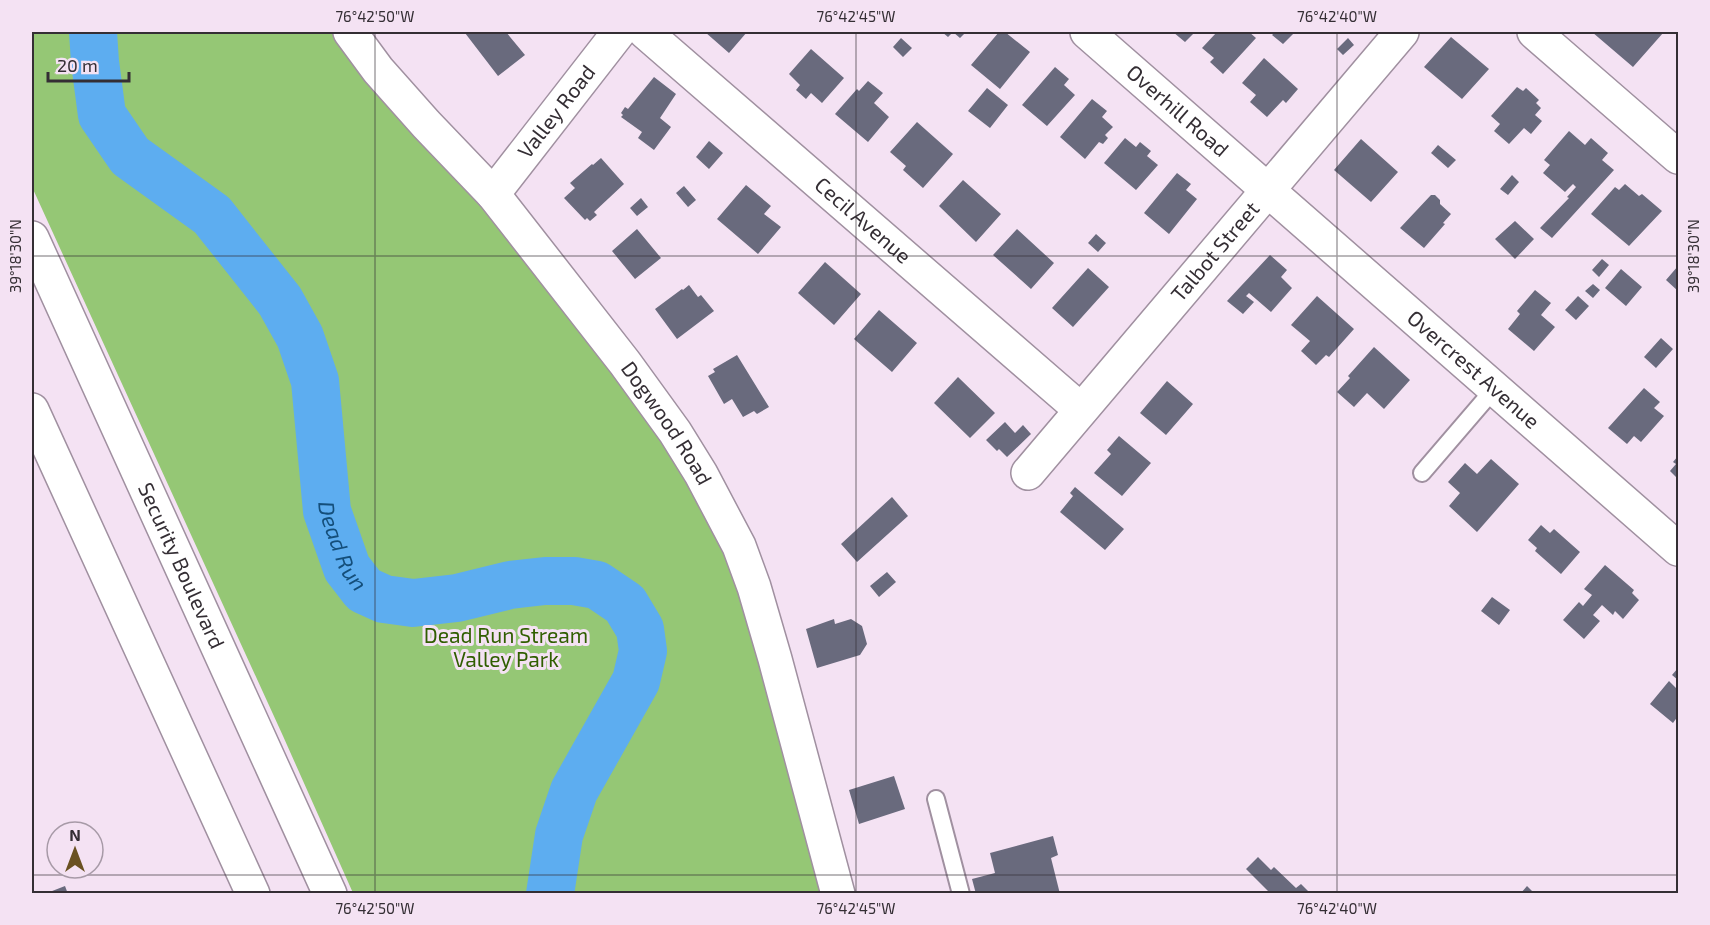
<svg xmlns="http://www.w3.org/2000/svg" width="1710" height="925" font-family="'Exo 2',sans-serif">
<rect width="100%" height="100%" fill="#f4e2f3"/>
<!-- green -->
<path fill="#95c775" d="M32 32H337L496 215 689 477 735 572 826 893H353L283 736 32 187Z"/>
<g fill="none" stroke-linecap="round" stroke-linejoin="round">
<!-- river -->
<path stroke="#5dadf0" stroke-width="48" id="s1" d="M93 32 95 62 102 115 130 156 212 215 280 301 300 337 315 381 327 511 347 568 364 590 384 599 413 603 457 598 510 585 545 581H574L597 585 625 604 640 629 643 651 636 681 574 791 559 835 550 894"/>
</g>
<!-- building -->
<path fill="#696a7d" d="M468 32H506L525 55 498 76 465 33Z
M705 32H747L729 53Z
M942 32H966L960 38 953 32 948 37Z
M999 32H1005L1030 52 1000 89 971 65Z
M1173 32H1195L1185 42Z
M1217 32H1249L1256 38 1223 74 1210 62 1214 58 1202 48Z
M1275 32H1295L1283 44 1272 35Z
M1592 32H1662L1663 33 1633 67Z
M1451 37 1489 69 1462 99 1424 67Z
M901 38 912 48 903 57 893 47Z
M1348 38 1354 45 1343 55 1337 49Z
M811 49 844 78 822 103 811 93 806 99 796 90 800 85 789 74Z
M1264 58 1298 89 1286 103 1283 100 1267 117 1250 102 1256 95 1242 83Z
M1055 67 1069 79 1064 85 1075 95 1047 126 1022 105Z
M654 77 676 94 660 118 671 127 654 150 638 138 642 132 621 117 623 115 621 113 625 107 628 109Z
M868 81 883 93 874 103 889 117 868 142 835 114 857 89 859 91Z
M1517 87 1523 91 1526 88 1539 100 1536 103 1541 108 1535 115 1542 121 1531 134 1524 128 1509 144 1494 131 1500 124 1491 116Z
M987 88 1008 105 990 128 968 111Z
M1092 99 1107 111 1102 117 1113 127 1105 135 1108 138 1103 144 1099 142 1085 159 1060 137Z
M917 122 953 154 923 188 903 170 906 166 890 152Z
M1569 131 1585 145 1591 138 1608 153 1602 160 1614 170 1552 238 1540 228 1569 198 1567 197 1576 187 1573 184 1565 192 1543 173 1550 165 1544 160Z
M1125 138 1136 147 1140 142 1151 151 1147 156 1158 165 1136 190 1104 163Z
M1361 139 1398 172 1371 202 1334 170Z
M709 141 723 153 709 169 696 157Z
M1438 145 1456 160 1448 168 1431 153Z
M601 158 624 184 594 212 597 215 590 221 587 218 585 220 564 198 575 188 570 183 592 164 593 165Z
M1177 173 1191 184 1186 190 1197 199 1169 234 1144 213Z
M1512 175 1519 182 1508 195 1500 189Z
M963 180 1001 214 976 242 939 206Z
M1625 184 1639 196 1642 194 1662 211 1629 246 1591 214 1615 187 1619 190Z
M746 185 771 206 764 214 781 227 758 254 717 219Z
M684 186 696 200 688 207 676 193Z
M1431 195H1435L1440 200V204L1451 214 1443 223 1445 224 1424 248 1400 228Z
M641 198 648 207 637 216 630 208Z
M1515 221 1534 239 1515 259 1495 239Z
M637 229 661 258 635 279 612 251Z
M1017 229 1054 263 1031 289 993 255Z
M1096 234 1106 243 1098 252 1088 243Z
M1270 255 1287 270 1281 277 1292 288 1271 312 1249 293 1246 296 1254 302 1243 314 1227 301Z
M1602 259 1609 265 1599 277 1592 270Z
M825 262 861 294 834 325 798 293Z
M1678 266V291L1666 280Z
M1088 268 1109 287 1073 327 1052 308Z
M1621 269 1642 287 1626 306 1605 288Z
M1593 284 1600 290 1593 298 1585 291Z
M689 285 698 297 701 295 714 311 677 339 655 309 682 289 683 290Z
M1535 290 1551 303 1541 315 1555 327 1534 351 1508 329 1520 314 1517 311Z
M1317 296 1354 329 1329 357 1326 355 1316 365 1301 351 1310 341 1291 325Z
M1578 296 1589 306 1576 320 1565 310Z
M879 310 917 343 892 372 854 339Z
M1661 338 1673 349 1656 368 1644 357Z
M1374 347 1410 380 1384 409 1367 393 1354 407 1337 392 1350 378 1348 376Z
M737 355 769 407 757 414 754 411 743 417 732 399 724 404 708 376 715 372 713 369Z
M958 377 995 413 970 438 934 403Z
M1167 381 1193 404 1166 435 1140 413Z
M1644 388 1660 402 1654 408 1664 416 1641 442 1634 436 1627 444 1608 428Z
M1005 422 1015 433 1023 425 1031 434 1007 457 999 449 997 451 986 440Z
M1119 436 1151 463 1122 496 1094 473 1111 454 1107 450Z
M1678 456V479L1670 471 1676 464 1673 462Z
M1491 459 1519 484 1477 532 1449 506 1460 493 1448 482 1465 463 1477 474Z
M1075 487 1124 529 1105 550 1060 512 1073 496 1070 493Z
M892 497 908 516 857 562 841 544Z
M1541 525 1550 533 1554 529 1580 552 1561 574 1535 551 1537 548 1528 540Z
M1605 565 1634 590 1632 593 1639 600 1623 619 1615 611 1613 615 1602 605 1593 615 1600 621 1584 639 1563 620 1579 602 1583 606 1592 595 1584 589Z
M887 572 896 582 879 597 870 586Z
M1492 597 1510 610 1499 625 1481 611Z
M834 619 835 624 851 619 862 626 867 644 860 655 817 668 806 629Z
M1678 668V680L1672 675Z
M1669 681 1678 690V716L1673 723 1650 704Z
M894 776 905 809 859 824 849 790Z
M1053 836 1058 855 1051 858 1060 894H976L972 879 995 873 990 853Z
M1258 857 1271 870 1274 867 1296 888 1301 884 1309 892 1308 894H1271L1246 869Z
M65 886 68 894H47V893Z
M1527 886 1535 894H1520Z"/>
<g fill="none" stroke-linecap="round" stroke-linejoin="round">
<defs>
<path id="lane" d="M1422 473 1495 388
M936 799 961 894"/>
<g id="street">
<path id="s2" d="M645 32 1081 410"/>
<path id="s3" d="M1087 32 1678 549"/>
<path d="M1534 32 1678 157"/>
<path id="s4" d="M493 194 619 32"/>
<path id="s5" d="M1028 473 1402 32"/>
</g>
<g id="secondary">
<path id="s6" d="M350 32 378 70 426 124 493 194 625 363 675 432 701 474 739 546 754 587 775 659 838 894"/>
</g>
<g id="primary">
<path id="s7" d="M32 238 330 894"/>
<path d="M32 410 253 894"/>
</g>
</defs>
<!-- lane casing -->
<use href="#lane" stroke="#a090a0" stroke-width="20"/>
<!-- street casing -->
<use href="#street" stroke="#a090a0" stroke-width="36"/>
<!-- secondary casing -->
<use href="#secondary" stroke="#a090a0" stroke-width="36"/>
<!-- primary casing -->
<use href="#primary" stroke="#a090a0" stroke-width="36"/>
<!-- lane -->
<use href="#lane" stroke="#fff" stroke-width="16"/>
<!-- street -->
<use href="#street" stroke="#fff" stroke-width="33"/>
<!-- secondary -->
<use href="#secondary" stroke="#fff" stroke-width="33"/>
<!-- primary -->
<use href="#primary" stroke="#fff" stroke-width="33"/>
</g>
<!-- ticks -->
<path fill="none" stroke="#342e34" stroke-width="1.5" stroke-opacity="0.45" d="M375 32V894M856 32V894M1337 32V894M32 256H1678M32 875H1678"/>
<g text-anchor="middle" stroke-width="6" stroke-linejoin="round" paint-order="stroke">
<!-- street labels -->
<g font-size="21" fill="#342e34" stroke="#f4e2f3">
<text dy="7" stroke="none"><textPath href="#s3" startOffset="120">Overhill Road</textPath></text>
<text dy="7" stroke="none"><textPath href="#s4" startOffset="104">Valley Road</textPath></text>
<text dy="7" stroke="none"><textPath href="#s2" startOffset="288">Cecil Avenue</textPath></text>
<text dy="7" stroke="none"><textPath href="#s5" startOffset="290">Talbot Street</textPath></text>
<text dy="7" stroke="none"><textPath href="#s3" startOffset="513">Overcrest Avenue</textPath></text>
<text dy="7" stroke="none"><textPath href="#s6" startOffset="504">Dogwood Road</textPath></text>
<text dy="7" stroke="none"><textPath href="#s7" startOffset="360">Security Boulevard</textPath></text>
</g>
<!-- park labels -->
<g font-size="21" fill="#305e00" stroke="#f4e2f3">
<text x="506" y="643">Dead Run Stream<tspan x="506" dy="24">Valley Park</tspan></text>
</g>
<!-- water labels -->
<g font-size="22" font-style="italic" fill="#144e7a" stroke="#f4e2f3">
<text dy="8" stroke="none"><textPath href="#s1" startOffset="600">Dead Run</textPath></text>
</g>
</g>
<!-- border -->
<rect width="1710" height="925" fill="none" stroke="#f4e2f3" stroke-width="66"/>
<!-- north arrow -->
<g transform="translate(75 850)"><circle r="28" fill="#f4e2f3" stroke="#a79aa7" stroke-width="1.5"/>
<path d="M0-4.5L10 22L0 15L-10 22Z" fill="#6a5122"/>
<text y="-9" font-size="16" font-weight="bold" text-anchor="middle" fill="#342e34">N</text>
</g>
<!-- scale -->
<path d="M48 72v9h81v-9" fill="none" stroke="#342e34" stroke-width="3"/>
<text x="57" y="72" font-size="18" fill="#342e34" stroke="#f4e2f3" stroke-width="4.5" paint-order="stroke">20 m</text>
<rect x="33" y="33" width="1644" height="859" fill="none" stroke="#342e34" stroke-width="2"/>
<g font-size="15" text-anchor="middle" fill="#342e34">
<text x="375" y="22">76°42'50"W</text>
<text x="856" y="22">76°42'45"W</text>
<text x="1337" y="22">76°42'40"W</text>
<text transform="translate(16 256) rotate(-90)" y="5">39°18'30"N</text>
<text transform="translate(1694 256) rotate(-90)" y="5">39°18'30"N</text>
<text x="375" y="914">76°42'50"W</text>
<text x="856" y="914">76°42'45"W</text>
<text x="1337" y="914">76°42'40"W</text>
</g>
</svg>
